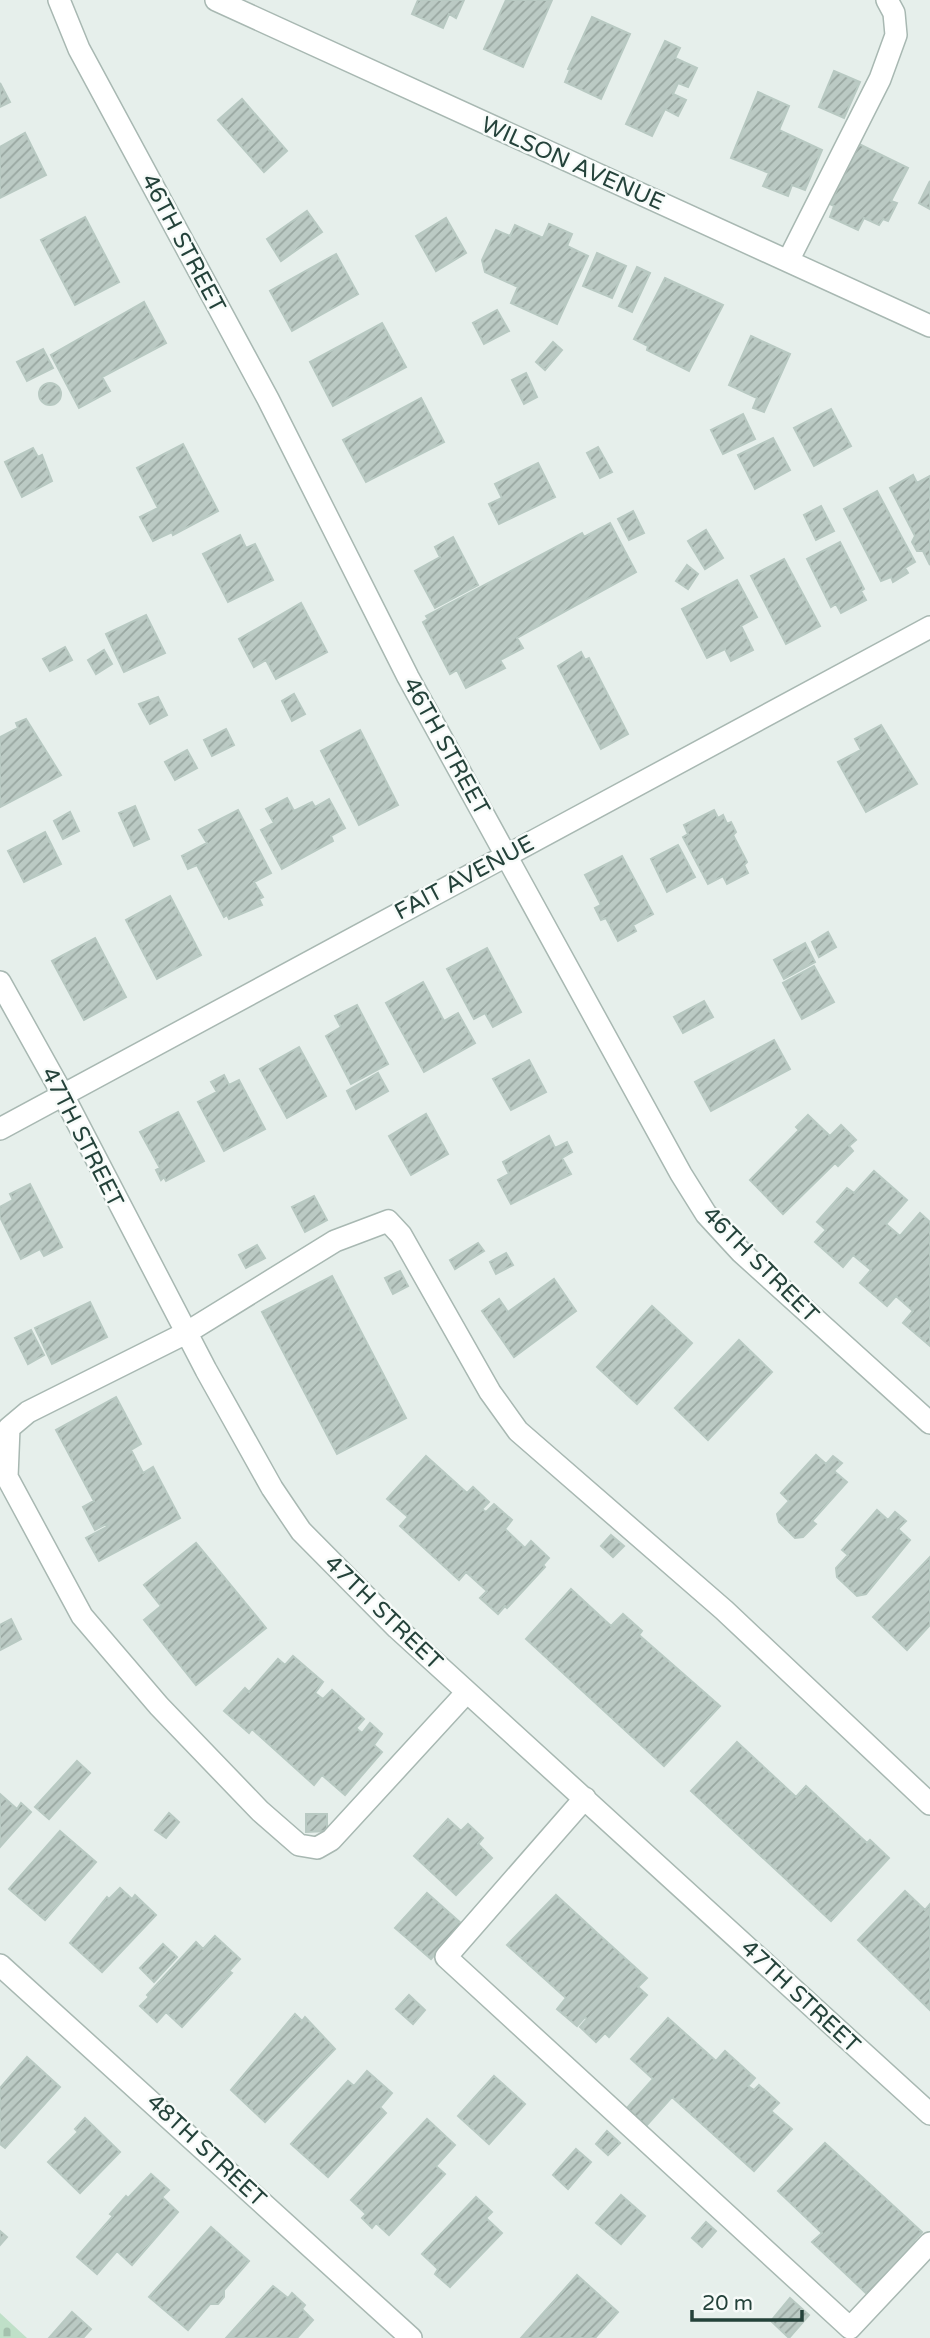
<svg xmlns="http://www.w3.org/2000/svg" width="930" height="2338" font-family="'Varela Round',sans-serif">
<defs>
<pattern id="cemetery-stones" width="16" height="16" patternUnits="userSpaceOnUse" patternTransform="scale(1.75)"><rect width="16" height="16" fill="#bfe0c8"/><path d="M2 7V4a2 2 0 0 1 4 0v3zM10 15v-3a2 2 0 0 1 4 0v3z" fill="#a4c1ad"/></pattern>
<pattern id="building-hatch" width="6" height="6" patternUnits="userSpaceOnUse" patternTransform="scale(1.75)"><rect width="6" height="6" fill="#bbcac4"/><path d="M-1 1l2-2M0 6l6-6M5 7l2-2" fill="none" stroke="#98a6a0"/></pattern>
</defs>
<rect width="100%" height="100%" fill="#e6efeb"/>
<!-- cemetery -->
<path fill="url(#cemetery-stones)" d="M0 2313 27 2338H0Z"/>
<!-- building -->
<path fill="url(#building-hatch)" stroke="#b8c9c2" stroke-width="2" d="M418 0H464L456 18 449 14 443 28 412 14Z
M506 0H552L523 67 484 49Z
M592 17 630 34 601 99 565 82 570 70 568 69Z
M665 41 680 48 675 58 697 68 688 87 678 83 673 94 686 100 678 116 665 109 652 136 626 124Z
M834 71 860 82 844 118 819 107Z
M0 83 10 102 0 107Z
M758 92 789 106 779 130 822 150 805 190 792 185 788 196 763 186 769 173 731 158Z
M242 99 287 151 264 172 218 120Z
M25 133 46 175 0 198V147Z
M859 144 908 168 891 201 897 203 888 221 883 219 879 225 864 218 858 230 830 217 834 206 830 204Z
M930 181V209L919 203Z
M307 211 322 232 281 261 267 239Z
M85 217 119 282 75 305 41 240Z
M446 218 466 253 436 271 416 236Z
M549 224 572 234 567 246 588 256 557 324 511 303 518 287 485 272 482 260 496 230 510 236 515 225 543 238Z
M597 253 626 266 612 298 583 286Z
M336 254 358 294 292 331 270 291Z
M637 267 650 273 632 312 619 306Z
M665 278 723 305 689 371 647 350 648 346 634 339Z
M144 302 166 343 102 377 110 391 79 408 51 355Z
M497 310 509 331 484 344 473 323Z
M382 323 406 367 333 406 310 362Z
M751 336 790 354 764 412 753 408 757 398 729 385Z
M553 342 562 350 545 370 536 362Z
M43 349 53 368 27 381 17 362Z
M526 373 537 397 524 404 512 380Z
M39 394a11 11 0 1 1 22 0a11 11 0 1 1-22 0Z
M421 398 444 442 366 482 343 440Z
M831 409 851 446 814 466 794 428Z
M743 414 755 439 723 454 711 430Z
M773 438 790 470 755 489 738 455Z
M183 444 218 511 173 535 172 532 153 541 140 517 158 508 137 468Z
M598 447 612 472 600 478 587 453Z
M33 448 38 457 42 455 52 481 22 497 5 462Z
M538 463 555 497 499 524 489 504 502 498 495 484Z
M913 475 917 483 930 476V565L923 551H917L912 542 915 536 890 488Z
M877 491 915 562 905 568 908 573 893 582 891 577 881 581 844 509Z
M821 506 834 531 816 540 804 515Z
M633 511 644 533 629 540 618 519Z
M610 523 636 572 517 638 523 648 500 660 505 668 466 688 457 670 450 674 423 622 428 619 426 616 582 533 584 537Z
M706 530 723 558 705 569 688 541Z
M240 535 246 548 255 544 273 580 228 602 203 554Z
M453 537 478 585 435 608 415 571 440 557 435 547Z
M840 542 864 589 861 591 866 600 841 613 836 604 831 607 807 559Z
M784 559 820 626 786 644 751 576Z
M687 565 698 574 688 589 676 581Z
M737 580 757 617 741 626 753 650 731 661 725 649 707 658 682 609Z
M301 603 327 652 276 679 266 660 254 667 239 639Z
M146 615 165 653 124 672 106 634Z
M65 647 72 660 50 671 43 659Z
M104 650 112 664 96 674 88 660Z
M581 652 585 660 589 658 628 734 601 749 558 666Z
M294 694 305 714 292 721 282 701Z
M158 697 167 715 150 724 139 704Z
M26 719 61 775 0 807V737L18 728 16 723Z
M881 725 917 784 866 812 838 762 861 750 855 739Z
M226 729 234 745 212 756 204 740Z
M360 730 398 805 359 825 321 751Z
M187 750 197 768 175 780 165 762Z
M287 798 294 811 312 802 315 807 329 799 345 828 331 836 333 841 282 869 261 830 274 823 266 809Z
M135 806 149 839 134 846 119 813Z
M238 810 271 873 254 882 263 897 259 899 262 905 229 919 227 915 224 917 197 865 188 869 182 856 207 843 199 830Z
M714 810 718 818 723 815 727 824 731 822 736 832 733 835 747 862 744 865 748 873 727 884 723 876 708 884 683 837 688 834 684 825Z
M70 812 79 831 63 839 54 821Z
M45 832 61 864 24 882 8 851Z
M678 845 695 877 667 892 651 859Z
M622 856 653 914 633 925 636 931 618 941 606 918 601 920 595 908 601 905 585 875Z
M170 896 201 955 157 979 126 920Z
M828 932 836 947 819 957 812 942Z
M95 938 126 997 84 1020 52 961Z
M805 943 815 962 784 979 774 960Z
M487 948 521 1012 493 1027 485 1013 474 1019 447 969Z
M814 966 834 1002 802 1019 783 983Z
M423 982 444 1021 458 1013 475 1043 424 1072 386 1003Z
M704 1001 713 1017 683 1033 674 1017Z
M357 1005 388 1064 351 1084 326 1036 341 1027 335 1016Z
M774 1040 790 1069 711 1111 695 1082Z
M299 1047 326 1096 287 1118 260 1069Z
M529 1060 546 1092 511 1110 493 1079Z
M378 1073 388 1091 356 1109 347 1091Z
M224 1075 229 1085 239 1080 265 1129 224 1151 198 1102 217 1092 211 1082Z
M178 1112 204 1161 166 1181 164 1177 161 1180 156 1170 160 1168 140 1132Z
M426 1114 448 1154 411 1175 389 1136Z
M808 1115 830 1136 841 1125 856 1140 849 1146 853 1151 838 1166 835 1163 783 1214 750 1180 799 1130 796 1127Z
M549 1136 555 1148 567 1142 572 1152 562 1158 571 1174 511 1204 498 1180 509 1174 503 1162Z
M874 1171 907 1200 886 1224 900 1236 920 1213 930 1222V1346L903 1323 913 1311 896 1296 887 1306 860 1283 871 1270 853 1255 843 1267 815 1242 826 1230 817 1222 847 1188 854 1193Z
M30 1184 62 1247 44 1256 40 1249 21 1259 0 1217V1207L13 1200 10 1194Z
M314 1196 327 1220 305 1232 292 1207Z
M478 1243 484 1251 455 1269 450 1260Z
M257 1245 265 1258 246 1268 239 1255Z
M506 1253 513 1265 496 1274 490 1262Z
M400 1271 408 1286 393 1294 385 1278Z
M332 1276 406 1418 337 1454 262 1312Z
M554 1279 576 1311 514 1357 482 1311 499 1299 508 1312Z
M90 1302 107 1337 52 1364 35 1328Z
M652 1306 692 1343 637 1404 597 1367Z
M31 1330 44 1355 28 1364 15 1338Z
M739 1340 772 1372 708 1440 675 1408Z
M116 1397 141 1444 131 1450 143 1473 153 1467 180 1518 99 1561 86 1538 107 1527 106 1524 95 1530 83 1507 94 1501 56 1430Z
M816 1455 826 1464 833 1456 842 1463 834 1471 847 1482 812 1521 816 1524 803 1537 795 1538 779 1522 777 1514 789 1501 781 1493Z
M426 1456 467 1493 473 1487 489 1502 482 1509 486 1512 494 1504 512 1520 505 1529 525 1548 531 1541 549 1558 543 1565 545 1567 507 1608 505 1606 498 1614 480 1598 487 1591 466 1572 459 1580 400 1526 408 1517 387 1499Z
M877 1510 888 1520 895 1512 906 1521 898 1529 910 1540 866 1594 857 1596 837 1577 836 1568 848 1555 842 1550Z
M611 1535 624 1546 613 1557 601 1546Z
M196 1543 266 1628 196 1685 144 1620 161 1606 144 1585Z
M930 1557V1625L907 1650 873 1617Z
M571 1589 611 1626 623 1614 642 1631 639 1635 720 1706 664 1766 526 1639Z
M11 1619 21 1639 0 1650V1625Z
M293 1656 323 1682 315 1693 323 1699 332 1690 364 1719 356 1728 362 1733 370 1723 382 1734 374 1745 382 1752 345 1795 322 1775 314 1785 252 1729 249 1733 224 1711 245 1688 249 1692 278 1659 285 1665Z
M737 1742 796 1797 806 1786 867 1843 870 1840 889 1858 831 1921 691 1791Z
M77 1761 90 1773 49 1819 35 1807Z
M0 1794 17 1809 21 1803 31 1812 0 1847Z
M169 1813 179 1822 166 1838 155 1830Z
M306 1814H327V1831L306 1832Z
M448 1819 461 1831 468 1824 483 1838 478 1844 492 1858 456 1895 414 1856Z
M60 1831 96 1862 45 1920 9 1889Z
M120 1888 132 1899 135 1895 156 1915 102 1972 70 1943 107 1897 109 1899Z
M905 1891 925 1910 930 1904V2010L858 1940Z
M427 1893 462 1924 431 1959 395 1928Z
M556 1895 594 1930 584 1940 595 1931 647 1978 638 1987 647 1995 609 2037 605 2033 596 2042 580 2027 587 2019 585 2017 577 2026 557 2009 566 1998 507 1945Z
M215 1936 240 1959 229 1971 232 1973 182 2027 166 2012 157 2022 140 2006 149 1997 147 1995 196 1942 203 1949Z
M163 1944 177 1957 154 1982 140 1968Z
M409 1995 425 2010 413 2024 396 2009Z
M295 2014 302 2021 305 2017 335 2049 265 2122 231 2090Z
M668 2018 716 2061 725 2051 755 2078 748 2086 754 2090 759 2085 779 2103 771 2111 792 2129 754 2171 672 2097 646 2126 627 2108 653 2079 631 2059Z
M27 2057 60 2087 5 2148 0 2144V2088Z
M367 2071 392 2093 380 2107 386 2113 328 2177 291 2144 348 2081 354 2086Z
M494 2076 525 2104 489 2144 458 2116Z
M85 2118 120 2152 80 2193 48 2162 78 2132 75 2129Z
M427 2119 455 2145 436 2166 445 2174 389 2235 376 2223 372 2228 362 2218 366 2214 351 2200Z
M607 2131 620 2143 608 2155 596 2144Z
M825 2143 922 2232 914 2241 917 2244 868 2295 812 2242 822 2233 778 2191Z
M576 2149 591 2162 568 2189 553 2175Z
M151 2174 169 2190 162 2197 178 2212 132 2265 117 2251 97 2274 77 2257 113 2216 110 2214 126 2196 128 2198Z
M621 2195 645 2216 621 2244 596 2223Z
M476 2197 492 2212 486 2218 502 2233 450 2287 435 2274 438 2269 422 2254Z
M706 2222 716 2231 702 2247 692 2238Z
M211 2227 249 2261 224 2290V2297L218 2304H210L188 2330 149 2297Z
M0 2231 7 2237 0 2245Z
M577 2275 618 2312 595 2338H521Z
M273 2286 288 2298 292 2293 305 2305 302 2309 313 2320 297 2338H226Z
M790 2298 809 2315 789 2338 771 2321Z
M72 2312 91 2329 83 2338H49Z"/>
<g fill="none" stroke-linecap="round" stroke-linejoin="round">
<defs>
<path id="minor" d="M59 0 79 49 268 399 408 677 681 1174 706 1214 741 1252 930 1423
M216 0 930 326
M788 261 880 79 896 35 894 13 887 0
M0 982 63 1095 206 1370 272 1488 301 1531 397 1628 930 2114
M0 1129 930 627
M467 1692 331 1840 317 1848 299 1845 260 1811 159 1706 82 1616 7 1477 9 1428 28 1412 186 1333 335 1241 388 1221 401 1235 490 1392 518 1431 724 1610 930 1804
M585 1798 446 1957 850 2328 930 2243
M0 1965 411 2338"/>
</defs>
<!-- minor casing -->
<use href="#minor" stroke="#a8b8b2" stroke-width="24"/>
<!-- minor -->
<use href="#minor" stroke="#fff" stroke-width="21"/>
</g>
<g text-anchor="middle" stroke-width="5" stroke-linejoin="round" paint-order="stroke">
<!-- street labels -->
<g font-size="23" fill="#24423a" stroke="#f7fbf9">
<text transform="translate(573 163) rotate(24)" y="8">WILSON AVENUE</text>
<text transform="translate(184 243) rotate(62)" y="8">46TH STREET</text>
<text transform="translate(447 746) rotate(61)" y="8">46TH STREET</text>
<text transform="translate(464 877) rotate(-28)" y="8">FAIT AVENUE</text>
<text transform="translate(83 1137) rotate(63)" y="8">47TH STREET</text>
<text transform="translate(761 1264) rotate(45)" y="8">46TH STREET</text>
<text transform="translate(384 1612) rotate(44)" y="8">47TH STREET</text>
<text transform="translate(801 1996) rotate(43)" y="8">47TH STREET</text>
<text transform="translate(207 2150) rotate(43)" y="8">48TH STREET</text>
</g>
</g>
<!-- scale -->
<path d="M692 2310v10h110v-10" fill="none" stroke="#24423a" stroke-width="3.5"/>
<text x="702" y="2310" font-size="21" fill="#24423a" stroke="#f7fbf9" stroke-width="5" paint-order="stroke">20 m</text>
</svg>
